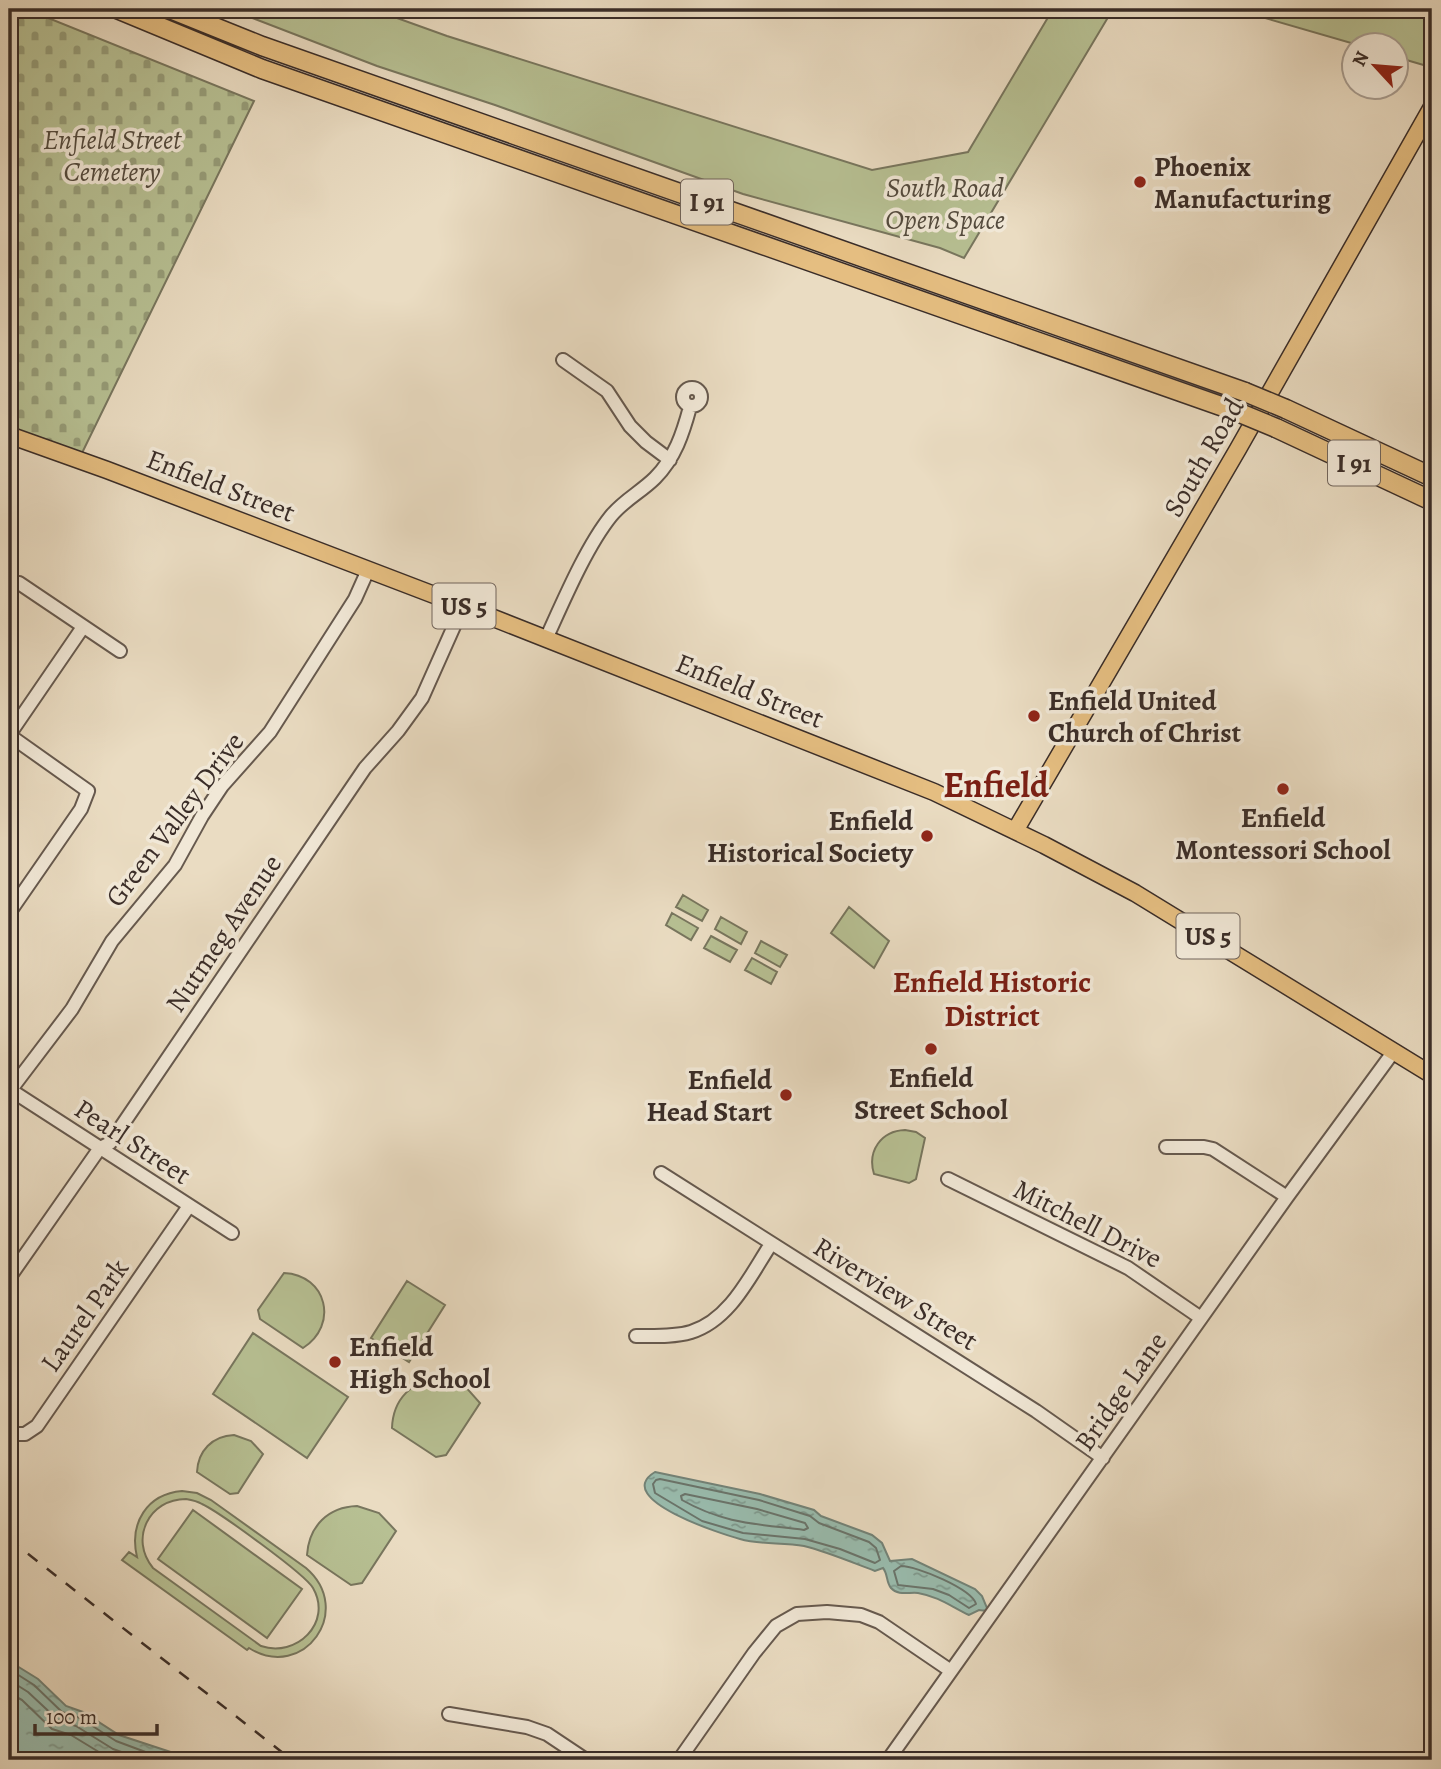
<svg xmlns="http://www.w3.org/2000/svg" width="1441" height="1769" font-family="Alegreya,serif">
<defs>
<pattern id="cemetery-stones" width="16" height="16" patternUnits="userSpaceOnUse" patternTransform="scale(1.75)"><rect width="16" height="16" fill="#b7c093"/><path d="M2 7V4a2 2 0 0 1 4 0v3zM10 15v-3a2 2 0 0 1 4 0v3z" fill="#969c78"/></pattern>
<pattern id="water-ripples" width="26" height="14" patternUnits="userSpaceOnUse" patternTransform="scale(1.75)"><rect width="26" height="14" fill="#99bcae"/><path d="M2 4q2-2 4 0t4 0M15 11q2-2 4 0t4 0" fill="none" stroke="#7e998e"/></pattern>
</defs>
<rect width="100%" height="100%" fill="#eadcc2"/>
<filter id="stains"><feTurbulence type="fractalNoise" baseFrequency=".00286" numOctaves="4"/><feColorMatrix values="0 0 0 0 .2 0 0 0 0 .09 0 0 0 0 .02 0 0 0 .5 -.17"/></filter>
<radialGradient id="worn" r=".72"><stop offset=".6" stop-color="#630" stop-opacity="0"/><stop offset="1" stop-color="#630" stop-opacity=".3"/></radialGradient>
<!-- green -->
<path fill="#b7c093" stroke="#78765e" stroke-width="2" fill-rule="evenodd" d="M229 9H372L447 36 872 170 968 152 1053 9H1113L964 258 940 248 743 194 495 105 377 66Z
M1234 9H1419L1432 15V56L1427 66 1396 57V46L1358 45Z
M683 895 708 910 702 921 676 907Z
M849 907 889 941 874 968 831 933Z
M672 913 698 928 691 940 666 925Z
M721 917 747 932 741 944 715 929Z
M711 936 737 950 730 962 704 948Z
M761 941 787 955 780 967 755 953Z
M752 958 777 972 771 984 745 970Z
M905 1130 916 1132 925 1138 916 1179 909 1183 874 1174C867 1151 881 1131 905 1130Z
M284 1273C327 1275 339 1325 303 1348L260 1319 258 1310Z
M407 1281 445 1305 409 1362 371 1338Z
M253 1333 348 1397 307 1458 213 1394Z
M441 1378 464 1385 480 1403 446 1455 436 1457 392 1428C393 1399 412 1380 441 1378Z
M234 1435 251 1441 263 1454 238 1493 230 1494 197 1472C198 1451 212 1436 234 1435Z
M182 1491 197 1493 211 1500 306 1568C355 1610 304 1682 249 1648L247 1650 122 1560 129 1552 137 1557C129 1523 147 1494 182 1491ZM186 1499C192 1500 197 1501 202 1504 219 1512 305 1574 313 1588 333 1623 296 1658 261 1646L153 1568C129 1539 149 1499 186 1499Z
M357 1506 379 1513 396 1531 362 1583 351 1585 307 1555C309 1526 328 1507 357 1506Z
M193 1510 302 1589 267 1638 158 1559Z"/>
<!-- cemetery -->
<path fill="url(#cemetery-stones)" stroke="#78765e" stroke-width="2" d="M9 9H26L254 101 82 453 9 428Z"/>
<!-- water -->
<path fill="url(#water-ripples)" stroke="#738378" stroke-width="2" d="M655 1472 760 1494 814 1510 821 1516 872 1535 882 1543 890 1561 912 1559 975 1589 982 1596 987 1608 986 1611 979 1610 969 1615C950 1606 940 1597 918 1593 909 1592 898 1596 891 1588 886 1582 888 1574 883 1568L875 1571C851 1562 828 1552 804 1546 783 1542 760 1545 740 1539 725 1535 610 1499 655 1472Z
M9 1661 38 1679 66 1706 83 1712 119 1735 195 1760H9Z"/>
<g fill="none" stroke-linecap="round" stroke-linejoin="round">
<!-- shore -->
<path stroke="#6a746b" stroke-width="2" d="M660 1479 759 1500 810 1516 819 1523 869 1542 876 1548 880 1560 875 1563 840 1549 805 1539 743 1533 702 1521 655 1493 653 1484 656 1480Z
M685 1494 757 1509 805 1523 808 1528 804 1530C758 1524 724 1524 682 1500L681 1496Z
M901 1566C917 1566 972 1589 976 1604L969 1608 949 1595 933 1589 898 1585 894 1571Z
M9 1669 34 1685 62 1712 80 1718 116 1741 167 1760
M9 1680 28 1692 58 1720 76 1726 113 1749 144 1760
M9 1693 22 1700 52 1729 71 1735 112 1760"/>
<defs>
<path id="minor" d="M563 360 607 391 630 426 646 442 670 460
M683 397a9 9 0 1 1 18 0a9 9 0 1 1-18 0Z
M19 583 120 651
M546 639C563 602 586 547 611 516 624 500 641 492 655 478 675 458 683 433 690 407
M9 913 81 809 88 791 9 735 83 627
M9 1089 232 1233
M9 1092 72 1009 112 941 175 865 202 816 222 786 270 732 355 599 368 570
M1166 1147H1204L1213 1149 1287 1197
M661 1173 1036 1411 1103 1458
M948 1179 1128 1268 1201 1318
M9 1278 95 1155 100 1148 110 1143 365 768 398 731 422 698 463 606
M636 1336C654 1336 674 1337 691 1332 730 1320 750 1276 771 1244
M9 1434H25L37 1426 189 1206
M449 1714 527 1727 547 1734 586 1760
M679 1760 754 1653 776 1626 797 1614 827 1612 861 1615 879 1622 951 1671
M888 1760 1287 1197 1394 1051"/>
<path id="major" d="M9 435 107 470 463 606 934 792 1044 845 1135 893 1432 1075
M1015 831 1238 449 1432 107"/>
<path id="highway" d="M117 9 262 69 1235 411
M170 9 262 46 1245 392
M1286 409 1432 477
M1276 428 1432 501"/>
</defs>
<!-- minor casing -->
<use href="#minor" stroke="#66594e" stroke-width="16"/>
<!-- major casing -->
<use href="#major" stroke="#3a2d28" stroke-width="19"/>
<!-- highway casing -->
<use href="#highway" stroke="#3a2d28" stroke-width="21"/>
<!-- minor -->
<use href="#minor" stroke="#f1e8d7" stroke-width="12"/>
<!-- major -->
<use href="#major" stroke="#e5be81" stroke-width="16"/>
<!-- highway -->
<use href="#highway" stroke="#e5be81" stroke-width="18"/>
<!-- rail -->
<path stroke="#3a2d28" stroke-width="2.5" stroke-dasharray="12 12" stroke-linecap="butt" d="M9 1539 292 1760"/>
<defs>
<path id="highway-bridge" d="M1245 392 1286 409
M1235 411 1276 428"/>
</defs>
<!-- highway-bridge casing -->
<use href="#highway-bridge" stroke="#3a2d28" stroke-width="21" stroke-linecap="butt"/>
<!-- highway-bridge -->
<use href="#highway-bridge" stroke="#e5be81" stroke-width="18"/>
</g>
<!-- markers -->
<g fill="#8f2418" stroke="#f1e8d7" stroke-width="2.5">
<circle cx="1140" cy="182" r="7"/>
<circle cx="1034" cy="716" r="7"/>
<circle cx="1283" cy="789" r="7"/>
<circle cx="927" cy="836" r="7"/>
<circle cx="931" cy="1049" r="7"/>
<circle cx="786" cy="1095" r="7"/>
<circle cx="335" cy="1362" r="7"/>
</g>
<g text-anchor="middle" stroke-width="7" stroke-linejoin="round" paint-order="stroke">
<!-- shield labels -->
<g fill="#f1e8d7" stroke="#71655c" stroke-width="2">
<rect x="681" y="179.5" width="52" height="45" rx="5"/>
<rect x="1328" y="440.5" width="52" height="45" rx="5"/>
<rect x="432.5" y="583.5" width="63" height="45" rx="5"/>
<rect x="1176.5" y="913.5" width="63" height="45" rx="5"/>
</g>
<g font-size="26" font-weight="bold" fill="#3a2d28">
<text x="707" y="211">I 91</text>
<text x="1354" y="472">I 91</text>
<text x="464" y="615">US 5</text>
<text x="1208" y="945">US 5</text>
</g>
<!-- park labels -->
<g font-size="28" font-style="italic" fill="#534a3d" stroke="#f1e8d7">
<text x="112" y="149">Enfield Street<tspan x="112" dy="32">Cemetery</tspan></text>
<text x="945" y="197">South Road<tspan x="945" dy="32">Open Space</tspan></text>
</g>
<!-- poi labels -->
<g font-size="28" font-weight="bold" fill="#3a2d28" stroke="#f1e8d7" text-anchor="start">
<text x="1154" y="176">Phoenix<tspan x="1154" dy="32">Manufacturing</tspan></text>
<text x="1048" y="710">Enfield United<tspan x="1048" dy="32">Church of Christ</tspan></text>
<text x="1283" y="827" text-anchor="middle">Enfield<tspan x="1283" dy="32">Montessori School</tspan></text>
<text x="913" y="830" text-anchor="end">Enfield<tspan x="913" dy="32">Historical Society</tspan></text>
<text x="931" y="1087" text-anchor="middle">Enfield<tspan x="931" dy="32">Street School</tspan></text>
<text x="772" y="1089" text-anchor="end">Enfield<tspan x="772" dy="32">Head Start</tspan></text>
<text x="349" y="1356">Enfield<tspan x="349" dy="32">High School</tspan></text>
</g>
<!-- street labels -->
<g font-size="28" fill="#3a2d28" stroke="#f1e8d7">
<text transform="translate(1203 457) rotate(-60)" y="10">South Road</text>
<text transform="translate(221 485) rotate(21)" y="10">Enfield Street</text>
<text transform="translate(750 690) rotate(22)" y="10">Enfield Street</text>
<text transform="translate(174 819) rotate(-53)" y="10">Green Valley Drive</text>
<text transform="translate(223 933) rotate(-56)" y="10">Nutmeg Avenue</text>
<text transform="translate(133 1141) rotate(33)" y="10">Pearl Street</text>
<text transform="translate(1088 1223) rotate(27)" y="10">Mitchell Drive</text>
<text transform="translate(896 1293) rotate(32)" y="10">Riverview Street</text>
<text transform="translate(84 1315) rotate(-55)" y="10">Laurel Park</text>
<text transform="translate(1120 1391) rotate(-55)" y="10">Bridge Lane</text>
</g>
<!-- neighbourhood labels -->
<g font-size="30" font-weight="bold" fill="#7a1f14" stroke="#f1e8d7">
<text x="992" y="992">Enfield Historic<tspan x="992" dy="34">District</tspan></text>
</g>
<!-- district labels -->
<g font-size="35" font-weight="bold" fill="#7a1f14" stroke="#f1e8d7">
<text x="996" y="797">Enfield</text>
</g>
</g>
<!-- margin -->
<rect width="1441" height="1769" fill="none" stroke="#eadcc2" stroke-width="35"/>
<rect x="10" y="10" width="1420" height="1748" fill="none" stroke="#3a2d28" stroke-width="3.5"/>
<rect x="18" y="18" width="1406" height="1734" fill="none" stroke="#3a2d28" stroke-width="2"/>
<!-- north arrow -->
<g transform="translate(1375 66) rotate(296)"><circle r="33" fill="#f1e8d7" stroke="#a89d91" stroke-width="2"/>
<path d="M0-5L12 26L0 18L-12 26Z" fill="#8f2418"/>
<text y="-10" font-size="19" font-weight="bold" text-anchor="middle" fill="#3a2d28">N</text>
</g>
<!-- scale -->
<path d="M35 1724v10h122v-10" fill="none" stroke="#3a2d28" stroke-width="3.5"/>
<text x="46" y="1724" font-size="21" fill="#3a2d28" stroke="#f1e8d7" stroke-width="5" paint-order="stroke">100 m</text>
<rect width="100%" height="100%" filter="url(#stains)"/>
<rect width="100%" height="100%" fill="url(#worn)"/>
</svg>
